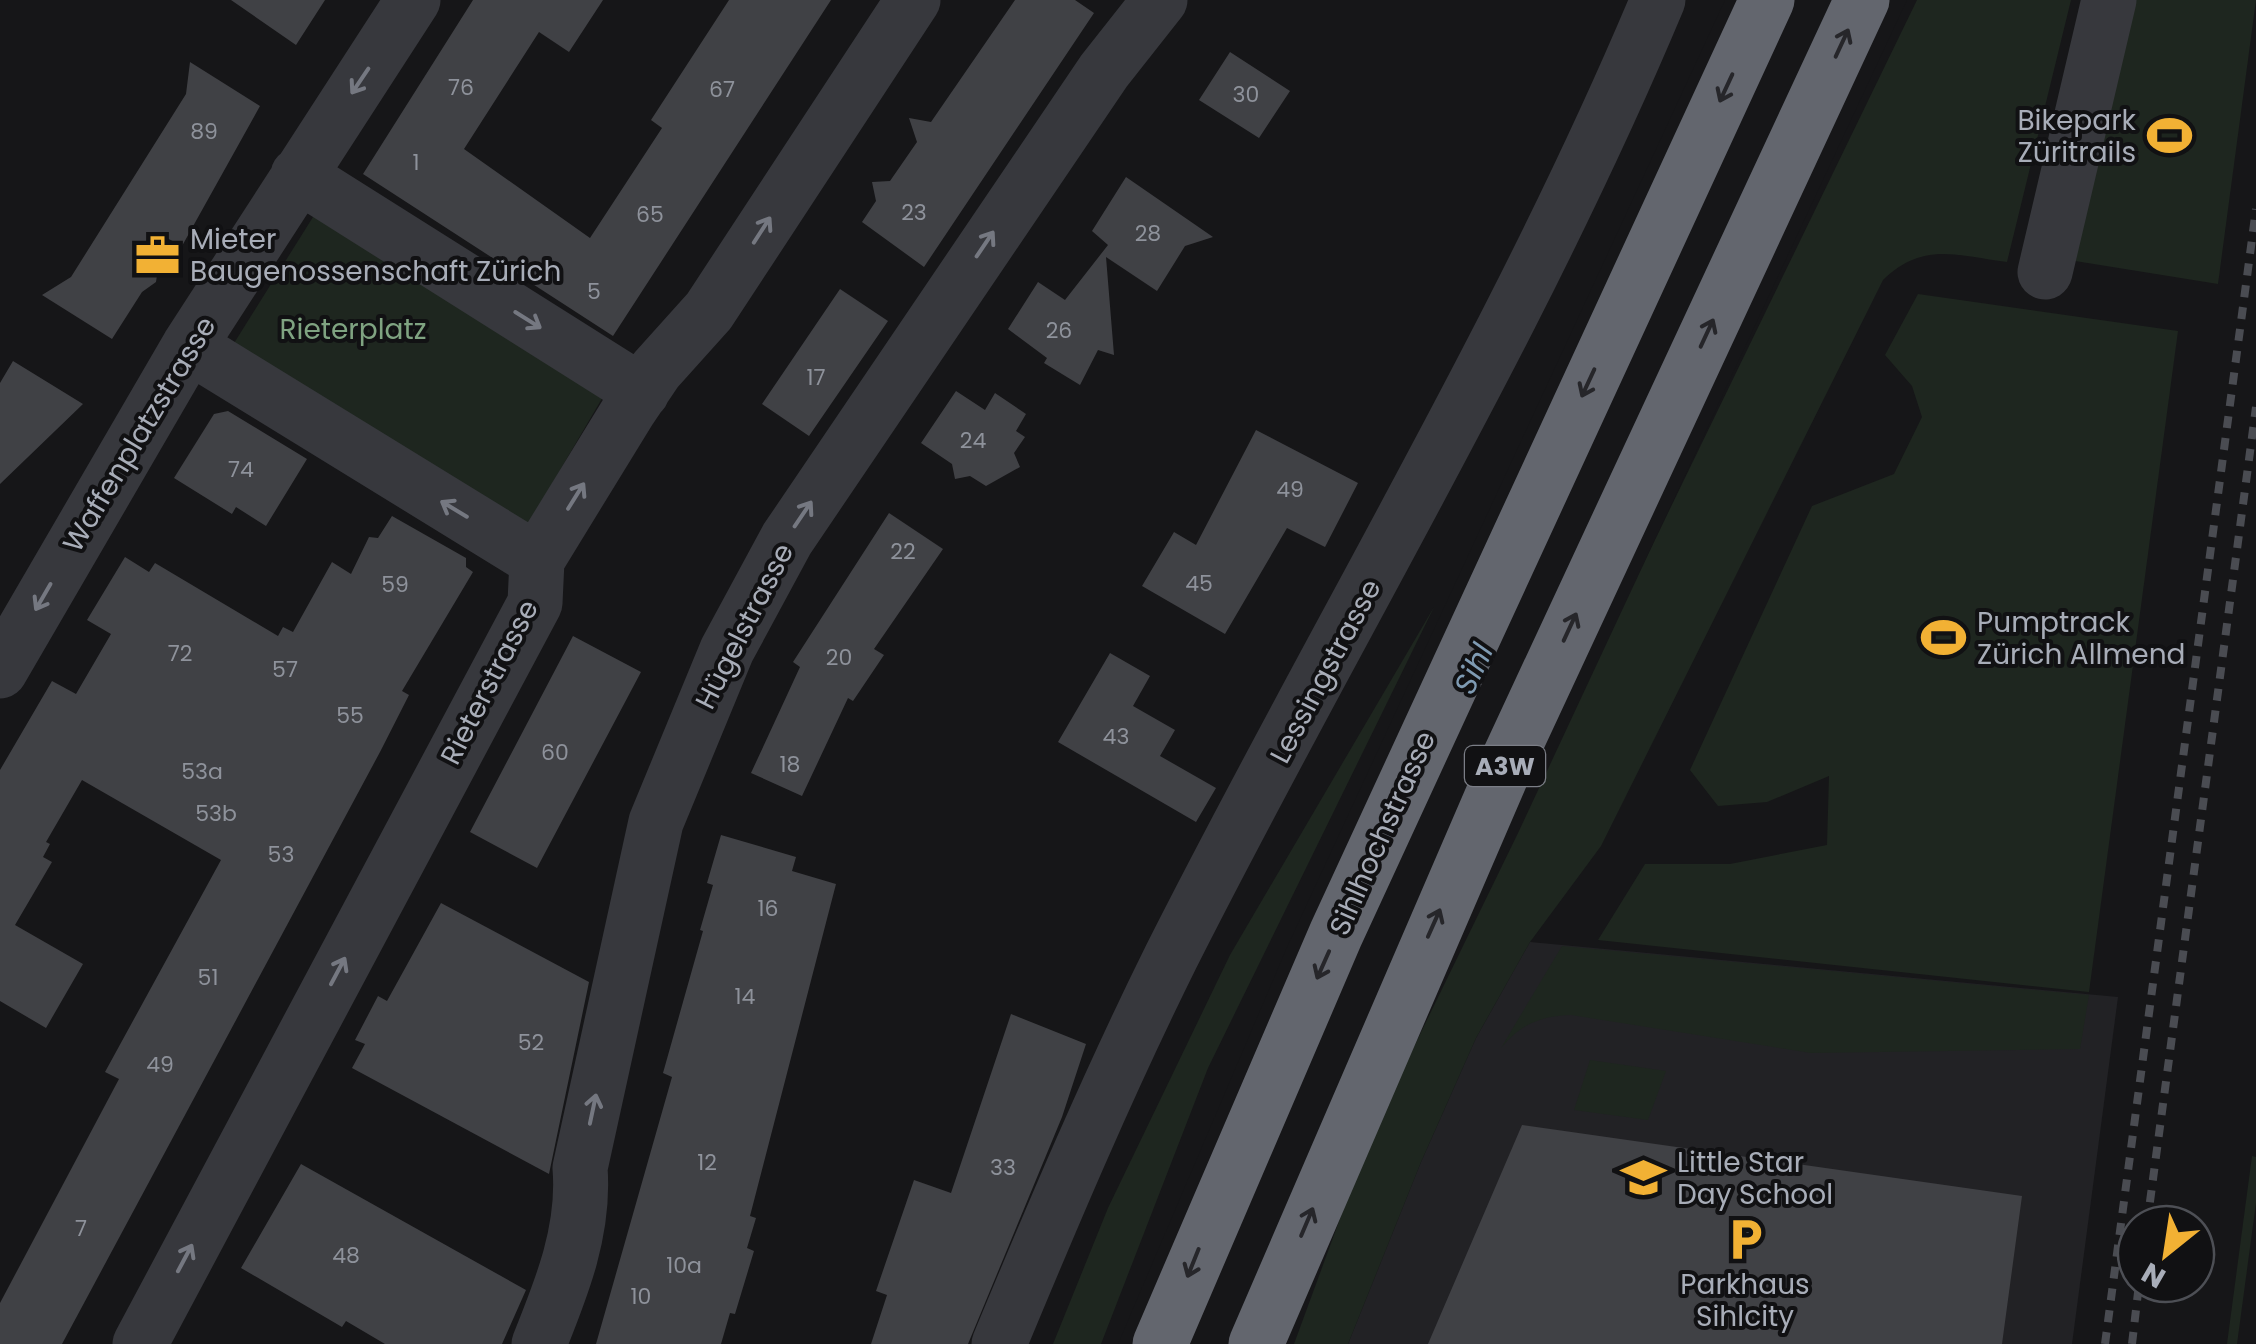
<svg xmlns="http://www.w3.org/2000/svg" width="2256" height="1344" font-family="Poppins,sans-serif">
<rect width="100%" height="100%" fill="#161618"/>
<!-- built -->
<path fill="#222225" d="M1530 942 2118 997 2072 1344H1348L1421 1162 1476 1038Z"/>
<!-- green -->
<path fill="#1e261f" d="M1917 0H2071L2007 262C1956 256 1924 241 1883 280L1601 846 1530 942 1476 1038 1421 1162 1348 1344H1292L1366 1135Z
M2132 0H2256L2218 284 2069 260Z
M318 209 604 395 525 530 231 348Z
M1918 294 2178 331 2089 992 1598 940 1645 864H1730L1827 845 1829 776 1767 802 1718 806 1690 770 1812 506 1894 474 1922 417 1912 386 1885 355Z
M1434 607 1208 1068 1101 1344H1053L1108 1208 1230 955Z
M1562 946 2089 995 2080 1049 1811 1053 1571 1015C1541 1016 1521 1024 1501 1048Z
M1590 1060 1666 1071 1648 1120 1574 1110Z
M2252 1156 2256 1157V1203L2237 1344H2227Z"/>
<!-- pier -->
<path fill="#161618" d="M1725 0H1907L1519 831 1370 1137 1294 1344H1118L1288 945Z"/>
<!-- building -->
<path fill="#404145" d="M231 0H325L296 45Z
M473 0H603L569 52 539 32 464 149 590 238 662 128 651 120 729 0H831L613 336 363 174Z
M1015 0H1075L1094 13 924 267 862 222 876 201 872 182 890 181 917 142 909 118 931 122Z
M1230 52 1290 91 1259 138 1199 100Z
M190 62 260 106 182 246 163 236 156 282 142 292 112 339 42 295 71 277 186 94Z
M1126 177 1213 237 1185 246 1157 291 1106 257 1114 355 1098 350 1080 385 1044 363 1047 358 1008 329 1038 282 1065 300 1108 245 1092 231Z
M840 289 888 321 809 436 762 404Z
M13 361 83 404 0 484V383Z
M956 391 985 410 995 393 1026 414 1016 431 1025 437 1014 453 1020 467 986 486 970 476 955 479 952 464 921 443Z
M228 411 307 459 266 526 236 507 232 514 174 478 214 414Z
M1256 430 1358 483 1325 547 1287 528 1225 634 1142 586 1174 532 1196 545Z
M889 513 943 549 874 649 884 655 853 701 848 698 802 796 751 773 800 667 793 662Z
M392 516 466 558V567L473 572 402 691 409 695 380 752 62 1344H0V1303L119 1079 105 1072 221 860 82 780 46 842 50 844 43 857 52 862 15 925 83 964 46 1028 0 1001V770L52 681 76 694 111 634 87 620 125 557 149 572 155 563 278 636 283 627 293 632 332 562 351 574 369 537 378 538Z
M573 636 641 672 537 868 470 832Z
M1110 653 1150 676 1133 706 1175 730 1160 756 1216 788 1196 822 1058 742Z
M721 835 796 857 792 871 836 884 750 1216 756 1218 747 1248 754 1251 735 1314 730 1313 721 1344H596L672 1077 663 1073 703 931 700 930 713 885 707 883Z
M441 903 589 982 549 1174 352 1068 365 1044 355 1040 378 996 387 1001Z
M1011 1014 1086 1044 1062 1117 968 1344H871L887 1295 876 1291 914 1180 951 1193Z
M1522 1125 2022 1196 2002 1344H1428Z
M301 1164 526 1290 502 1344H385L346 1321 342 1327 241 1268Z"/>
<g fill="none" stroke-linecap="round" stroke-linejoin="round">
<!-- minor -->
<path stroke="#37383d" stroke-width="55" d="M298 175 642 392
M2045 272 2109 0
M189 346 537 560
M0 671 189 346 413 0
M140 1344 535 603 537 560 629 410 656 370 709 311 913 0
M539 1344C562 1287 585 1230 580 1168L656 822 727 650 787 539 1104 71 1160 0
M999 1344C1053 1214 1108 1084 1171 957 1332 637 1519 332 1658 0"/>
<!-- highway -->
<path stroke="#63666e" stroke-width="55" d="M1160 1344 1336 934 1767 0
M1256 1344 1504 769 1862 0"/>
<!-- rail -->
<path stroke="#4a4c52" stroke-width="8" stroke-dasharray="12 10" stroke-linecap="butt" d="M2147 1224 2256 407
M2105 1344 2256 209
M2132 1344 2139 1284"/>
</g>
<!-- one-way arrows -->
<defs><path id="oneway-shaft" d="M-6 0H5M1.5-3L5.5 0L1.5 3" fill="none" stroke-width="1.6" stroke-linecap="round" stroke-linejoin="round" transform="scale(2.5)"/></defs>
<g stroke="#26262a">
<use href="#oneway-shaft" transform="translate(1842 43) rotate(-65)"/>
<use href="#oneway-shaft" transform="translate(1726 88) rotate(115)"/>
<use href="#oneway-shaft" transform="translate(1707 333) rotate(-65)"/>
<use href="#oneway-shaft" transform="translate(1588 383) rotate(115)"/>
<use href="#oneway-shaft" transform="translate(1570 627) rotate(-65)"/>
<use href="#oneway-shaft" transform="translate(1434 923) rotate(-66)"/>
<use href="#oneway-shaft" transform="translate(1323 965) rotate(114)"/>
<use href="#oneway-shaft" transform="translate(1307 1222) rotate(-67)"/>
<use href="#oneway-shaft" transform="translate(1193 1263) rotate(112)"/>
</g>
<g stroke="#757881">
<use href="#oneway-shaft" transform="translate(360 81) rotate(124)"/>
<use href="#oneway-shaft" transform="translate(762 230) rotate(-57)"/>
<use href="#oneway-shaft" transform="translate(985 244) rotate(-56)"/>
<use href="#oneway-shaft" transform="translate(528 320) rotate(32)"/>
<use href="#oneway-shaft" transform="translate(576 496) rotate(-58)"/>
<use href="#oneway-shaft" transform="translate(454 509) rotate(-149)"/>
<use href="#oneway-shaft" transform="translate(803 514) rotate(-56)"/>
<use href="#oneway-shaft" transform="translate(43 597) rotate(120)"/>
<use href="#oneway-shaft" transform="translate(338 971) rotate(-62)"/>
<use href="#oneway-shaft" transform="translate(593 1109) rotate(-78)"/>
<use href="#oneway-shaft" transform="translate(185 1258) rotate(-62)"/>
</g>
<!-- icons -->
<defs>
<symbol id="stadium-bare" viewBox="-9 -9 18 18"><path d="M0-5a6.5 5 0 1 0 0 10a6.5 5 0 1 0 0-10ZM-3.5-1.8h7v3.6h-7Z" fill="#f2b134" stroke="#111113" stroke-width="2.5" paint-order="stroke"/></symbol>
<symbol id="office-bare" viewBox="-9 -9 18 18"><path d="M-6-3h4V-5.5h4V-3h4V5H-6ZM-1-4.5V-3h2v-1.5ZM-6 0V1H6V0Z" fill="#f2b134" stroke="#111113" stroke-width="2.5" paint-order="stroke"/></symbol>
<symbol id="school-bare" viewBox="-9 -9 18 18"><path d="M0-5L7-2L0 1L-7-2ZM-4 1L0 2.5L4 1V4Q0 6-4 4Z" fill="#f2b134" stroke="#111113" stroke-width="2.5" paint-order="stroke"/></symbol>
<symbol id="parking-bare" viewBox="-9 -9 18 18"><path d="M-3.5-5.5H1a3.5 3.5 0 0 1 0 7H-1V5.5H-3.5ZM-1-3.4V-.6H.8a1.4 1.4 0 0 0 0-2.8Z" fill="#f2b134" stroke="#111113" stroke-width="2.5" paint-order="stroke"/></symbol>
</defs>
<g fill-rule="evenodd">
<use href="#stadium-bare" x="2138" y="104" width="63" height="63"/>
<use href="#office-bare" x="126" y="224" width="63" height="63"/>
<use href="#stadium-bare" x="1912" y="606" width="63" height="63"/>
<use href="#school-bare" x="1612" y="1146" width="63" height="63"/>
<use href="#parking-bare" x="1714" y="1208" width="63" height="63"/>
</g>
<g text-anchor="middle" stroke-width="8" stroke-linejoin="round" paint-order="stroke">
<!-- number labels -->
<g font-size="22" fill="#8e929b">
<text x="461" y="95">76</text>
<text x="722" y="97">67</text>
<text x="1246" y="102">30</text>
<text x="204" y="139">89</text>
<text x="416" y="170">1</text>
<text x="914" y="220">23</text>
<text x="650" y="222">65</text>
<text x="1148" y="241">28</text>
<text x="594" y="299">5</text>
<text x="1059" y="338">26</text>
<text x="816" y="385">17</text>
<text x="973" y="448">24</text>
<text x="241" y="477">74</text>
<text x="1290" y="497">49</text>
<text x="903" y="559">22</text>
<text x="1199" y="591">45</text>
<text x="395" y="592">59</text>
<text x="180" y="661">72</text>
<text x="839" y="665">20</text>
<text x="285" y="677">57</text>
<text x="350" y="723">55</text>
<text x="1116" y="744">43</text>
<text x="555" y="760">60</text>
<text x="790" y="772">18</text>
<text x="202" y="779">53a</text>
<text x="216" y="821">53b</text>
<text x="281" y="862">53</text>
<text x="768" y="916">16</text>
<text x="208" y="985">51</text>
<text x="745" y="1004">14</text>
<text x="531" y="1050">52</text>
<text x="160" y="1072">49</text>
<text x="707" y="1170">12</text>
<text x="1003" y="1175">33</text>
<text x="81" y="1236">7</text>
<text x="346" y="1263">48</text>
<text x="684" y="1273">10a</text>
<text x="641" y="1304">10</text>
</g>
<!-- shield labels -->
<rect fill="#111113" stroke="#7b7e86" stroke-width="2.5" x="1465" y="746" width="80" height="40" rx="8"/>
<g font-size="25" font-weight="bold" fill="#a8adb8">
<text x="1505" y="775">A3W</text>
</g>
<!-- poi labels -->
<g font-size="28" fill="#a8adb8" stroke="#111113" text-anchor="start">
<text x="2136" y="130" text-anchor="end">Bikepark<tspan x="2136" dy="32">Züritrails</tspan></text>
<text x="190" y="249">Mieter<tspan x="190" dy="32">Baugenossenschaft Zürich</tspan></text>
<text x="1977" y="632">Pumptrack<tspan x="1977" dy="32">Zürich Allmend</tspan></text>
<text x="1677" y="1172">Little Star<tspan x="1677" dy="32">Day School</tspan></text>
<text x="1745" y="1294" text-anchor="middle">Parkhaus<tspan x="1745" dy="32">Sihlcity</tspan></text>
</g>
<!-- park labels -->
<g font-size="28" fill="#7fa381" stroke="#111113">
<text x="353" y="339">Rieterplatz</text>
</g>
<!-- street labels -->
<g font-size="28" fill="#a8adb8" stroke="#111113">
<text transform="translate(139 434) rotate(-59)" y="10">Waffenplatzstrasse</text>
<text transform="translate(744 626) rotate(-63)" y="10">Hügelstrasse</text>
<text transform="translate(1325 671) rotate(-62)" y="10">Lessingstrasse</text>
<text transform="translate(489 682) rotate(-63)" y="10">Rieterstrasse</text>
<text transform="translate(1382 833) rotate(-66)" y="10">Sihlhochstrasse</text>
</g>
<!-- water labels -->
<g font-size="30" font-style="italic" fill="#7f9bb3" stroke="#111113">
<text transform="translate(1474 669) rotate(-65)" y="10">Sihl</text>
</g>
</g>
<!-- north arrow -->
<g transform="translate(2166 1254) rotate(210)"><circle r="48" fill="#111113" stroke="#4d4f55" stroke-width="2.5"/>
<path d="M0-8L18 38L0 25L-18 38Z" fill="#f2b134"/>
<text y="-15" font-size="28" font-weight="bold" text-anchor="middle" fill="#a8adb8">N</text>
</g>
</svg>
